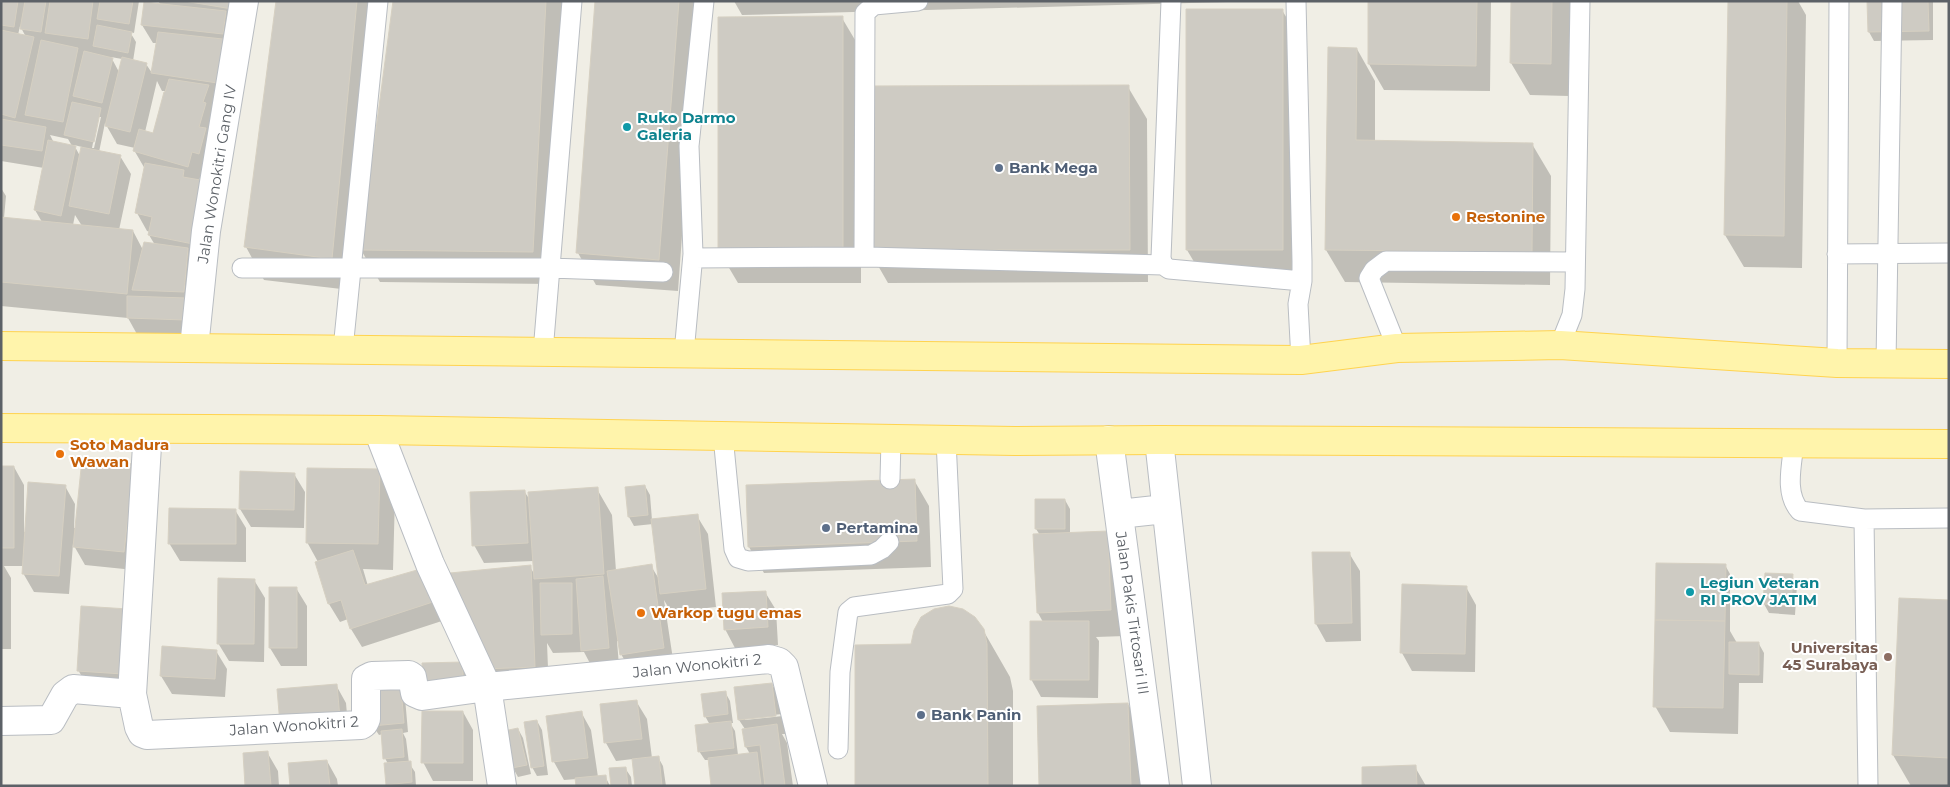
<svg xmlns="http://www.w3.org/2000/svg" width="1950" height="787" font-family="Montserrat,sans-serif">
<rect width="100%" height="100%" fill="#f0eee5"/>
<!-- shadow -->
<path fill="#0003" fill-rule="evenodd" d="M1 1H139L134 33 130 32 136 42 133 61 146 64 152 73 157 43H153L142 25 161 5 158 1H249L199 181 195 338 138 336 128 318 1 306V188L6 196 4 218 42 222 35 210 44 168 1 161ZM20 26 26 37 18 35ZM111 57 122 59 119 72ZM157 81 162 91H165L153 134 145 132ZM98 117H101L94 148H92ZM105 123 117 144 135 148 134 150 145 169 137 213 147 231 150 232 149 235 155 245 143 250 133 231 119 230 131 174 120 156 99 152ZM50 135 68 139 72 146 54 143ZM74 145 82 147 80 156ZM75 215 82 226 73 225Z
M278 1H378L350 290 264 280 246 247Z
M394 1H566L551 284 380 282 361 250Z
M596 1H699L678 291 596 285 578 253Z
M734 1H1264L742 15Z
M1370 1H1491L1490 91 1384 90 1369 64Z
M1512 1H1571L1569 96 1530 95 1511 63Z
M1729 1H1798L1806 15 1802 268 1744 267 1725 235Z
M1868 1H1933V40L1874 41 1869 32Z
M1282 10 1301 42V282H1206L1187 250Z
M842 18 861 50V283H738L719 251Z
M1357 49 1375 81V142L1532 144 1551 176 1550 285 1345 282 1326 250Z
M1128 87 1147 119 1148 282 888 283 869 250Z
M133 465 134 570 85 565 73 544 69 594 34 592 23 573 24 566H4L11 578V649H1V467H14L24 485V532H26L65 486 75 504 74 528H76Z
M380 470 395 496 393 570 363 569 368 586 424 569 448 619 362 647 351 629 348 619 340 622 329 604 318 562 307 542Z
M294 474 305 492 304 528 251 527 240 509Z
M914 480 929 506 931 567 764 573 749 547 747 486Z
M645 486 650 495 652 520 697 516 708 534 716 607 671 612 664 600 674 666 632 673 621 654 619 641H617L619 666 593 669 584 652 553 653 547 643 549 693 485 669 530 567 535 575 534 561 484 563 474 545 524 491 530 500 597 489 612 515 616 571 651 566 659 579 653 524 634 526 629 517 626 488Z
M1065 500 1070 509V534L1107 532 1122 558 1125 636 1096 637 1099 641 1098 698 1041 697 1031 679 1043 622 1038 613 1034 535H1040L1036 529Z
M235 510 246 528V562L180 561 169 543Z
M1349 553 1360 571 1361 641 1326 642 1316 624Z
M1725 565 1730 574V631L1737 643 1759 644 1764 653 1763 683H1739L1738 734 1670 732 1655 706Z
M1792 576 1797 585 1795 615 1769 613 1764 604Z
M254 580 265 598 264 662 229 661 218 643Z
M1466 587 1476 605 1475 672 1412 671 1402 653Z
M296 588 307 606V666H281L270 648Z
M765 592 776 610 778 645 735 648 725 629Z
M1949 601V786H1911L1893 755Z
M82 607 133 692 89 688 78 670Z
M983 630 1010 677 1013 691V786H856L912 645Z
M216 651 227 669 225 697 172 694 161 676Z
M463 664 468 673V692L424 684Z
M772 684 782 702 786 734H782L787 743 793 786H712L709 760H705L699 751 710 725 705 716 725 692 730 701 733 723H730L735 731 738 755 750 754 746 747 745 729 739 720ZM782 714 783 716 745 720V718Z
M336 685 346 703 349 737 292 741Z
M400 689 405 698 408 732 403 733 406 739 409 763 415 772 416 786H388V764L385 758 383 734 379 735 373 726Z
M636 701 647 719 652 758 658 757 663 766 666 786H636L633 759 616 761 606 743Z
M1128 704 1143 730 1145 786H1041Z
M463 712 473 730V781H433L423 762Z
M581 712 591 730 598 777 605 776 610 786H577V779L564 780 554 762 548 717Z
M537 721 542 730 548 775 537 776 532 767Z
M518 729 523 738 531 774 518 777 513 768Z
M267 752 278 771 279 786H247Z
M327 761 337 779 338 786H291Z
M1415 767 1426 786H1363Z
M625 768 631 777 632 786H612Z"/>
<!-- building -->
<path fill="#cecbc3" stroke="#d6d0c2" d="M1 1H18L14 27 1 25Z
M25 1H46L41 32 20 29Z
M50 1H93L88 39 45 33Z
M100 1H133L129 24 97 19Z
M184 1H239L238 10Z
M276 1H357L332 259 244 247Z
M393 1H546L533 252 360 250Z
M595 1H679L659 260 576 253Z
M1368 1H1477L1476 66 1368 64Z
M1511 1H1552L1551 64 1510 63Z
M1728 1H1787L1784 236 1724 235Z
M1867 1H1928L1929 31 1868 32Z
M144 2 226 11 223 34 141 25Z
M1186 9H1283V250H1186Z
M843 16V251H718V17Z
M97 25 132 32 128 53 93 46Z
M1 30 34 37 15 118 1 114Z
M158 32 232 40 224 84 151 73Z
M41 40 78 48 63 122 25 115Z
M1328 47 1357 48 1356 140 1533 143 1532 252 1325 250Z
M84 51 113 58 102 103 73 96Z
M122 57 147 63 130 132 105 126Z
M169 79 209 85 203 102 206 103 199 127 206 128 199 154 192 152 188 167 133 151 139 129 153 133 164 92H165Z
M1129 85 1130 250H868V86Z
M72 102 101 108 94 142 64 135Z
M1 119 46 127 42 151 1 145Z
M48 140 76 146 61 216 34 210Z
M81 147 121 155 109 214 69 206Z
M145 163 184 170 183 177 206 181 193 244 148 235 152 217 135 213Z
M1 217 133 230 127 294 1 282Z
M144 242 188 248 184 292 132 290Z
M127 296 186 298 185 320 127 318Z
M82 459 134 464 124 552 73 547Z
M1 466H14V548H1Z
M307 468 380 469 378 544 306 543Z
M240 471 295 473 294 510 239 509Z
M915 479 917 541 748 547 746 485Z
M28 482 66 485 59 576 22 574Z
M645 485 648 515 628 517 625 487Z
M598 487 604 574 534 579 528 492Z
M525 490 528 543 472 546 470 492Z
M1035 499H1065V529H1035Z
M169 508 236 509V544H168Z
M698 514 706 589 660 594 651 519Z
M1108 531 1111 610 1037 613 1033 534Z
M353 550 365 585 424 568 439 600 350 629 341 600 328 604 315 562Z
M1312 552H1350L1352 623 1315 624Z
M1656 563 1726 564 1725 621 1655 620Z
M652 564 664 648 620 655 607 571Z
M531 565 535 667 484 669 450 573Z
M1765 573 1793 574 1791 606 1763 604Z
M603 576 609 648 581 651 576 579Z
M218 578 255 579 254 644H217Z
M540 583H572V634L541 635Z
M1402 584 1467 586 1465 654 1400 653Z
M269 587H297V648H269Z
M766 591 768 627 724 630 722 593Z
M1899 598 1949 600V758L1892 755Z
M81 606 128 609 123 674 77 671Z
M949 606 963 609 975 617 984 629 987 644 988 786H855V645L911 644 914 630 921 617 934 609Z
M1655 620 1725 621 1723 708 1653 707Z
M1030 621H1089V680H1030Z
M1729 642H1759V675L1729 674Z
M162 646 217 650 215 679 160 676Z
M463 662V684H423L422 663Z
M772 683 776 716 738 720 734 687Z
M337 684 340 719 280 724 277 689Z
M401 688 404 723 372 726 369 691Z
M726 691 728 714 704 717 701 694Z
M637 700 642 739 604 743 600 704Z
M1128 703 1131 786H1039L1037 706Z
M422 711H463V763H421Z
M582 711 588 758 552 762 546 716Z
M537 720 544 766 531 768 524 722Z
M731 721 734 748 698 752 695 725Z
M777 724 785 786H765L760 745 745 747 742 729Z
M518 728 527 765 512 768 504 731Z
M402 729 404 757 383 759 381 731Z
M268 751 271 786H245L243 753Z
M757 752 761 785 711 786 708 758Z
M659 756 662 786H635L632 759Z
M327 760 330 786H290L288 763Z
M411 761 412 782 386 785 384 763Z
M1416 765 1417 786H1362V767Z
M626 767 628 786H611L609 768Z
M606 775 607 786H576L575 778Z"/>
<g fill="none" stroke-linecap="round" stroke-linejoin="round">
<defs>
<path id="lane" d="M918 1 874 5 865 13 864 252 867 257 1163 265
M1171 1 1161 258 1163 265 1169 269 1302 281
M1296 1 1302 261V281L1298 304 1301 360
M1837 254 1949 253
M693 258 867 257
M242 268H550L663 272
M1560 345 1572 315 1575 289 1580 1
M1397 348 1369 278 1374 270 1386 261 1575 262
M343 349 378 1
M543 352 572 1
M684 353 693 254 689 146 704 1
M1837 363 1839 1
M1886 363 1892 1
M723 436 734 549 738 558 748 561 871 555 882 549 889 542
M1794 443C1792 465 1784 493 1800 511L1864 519 1949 518
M890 479 891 440
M1864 519 1868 786
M838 749 840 672 848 612 854 607 948 594 953 589 946 440"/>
<path id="street" d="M194 348 206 231 244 1
M148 429 132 694 139 727 142 733 147 735 361 725 364 723 366 719V679L372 676 409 675 412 677 415 693 422 696 487 687 769 659 779 662 784 667 813 786
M378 430 430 564 487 687 502 786
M1109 440 1155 786
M1159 440 1197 786
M1119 514 1165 509
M1 721 51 720 65 695 73 689 132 694"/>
<path id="primary" d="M1 346 1301 360 1397 348 1560 345 1837 363 1949 364
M1 428 378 430 1015 441 1159 440 1949 444"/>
</defs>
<!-- lane casing -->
<use href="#lane" stroke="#b9bdc2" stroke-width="21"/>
<!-- street casing -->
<use href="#street" stroke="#b9bdc2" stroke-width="30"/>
<!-- primary casing -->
<use href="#primary" stroke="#ffd34f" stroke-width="30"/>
<!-- lane -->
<use href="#lane" stroke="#fff" stroke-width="19"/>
<!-- street -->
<use href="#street" stroke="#fff" stroke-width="28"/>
<!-- primary -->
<use href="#primary" stroke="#fff4ab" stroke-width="28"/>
</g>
<!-- markers -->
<g fill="#0f9aa8" stroke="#fff" stroke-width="2">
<circle cx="627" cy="127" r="5"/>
<circle cx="1690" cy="592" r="5"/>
</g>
<g fill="#5c6f8a" stroke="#fff" stroke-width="2">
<circle cx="999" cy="168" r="5"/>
<circle cx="826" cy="528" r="5"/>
<circle cx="921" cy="715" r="5"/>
</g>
<g fill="#e8710a" stroke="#fff" stroke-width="2">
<circle cx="1456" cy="217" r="5"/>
<circle cx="60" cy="454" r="5"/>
<circle cx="641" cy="613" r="5"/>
</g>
<circle fill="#8d6e63" stroke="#fff" stroke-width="2" cx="1888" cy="657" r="5"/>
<g text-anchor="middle" stroke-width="4" stroke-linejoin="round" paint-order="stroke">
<!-- culture labels -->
<g font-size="15" font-weight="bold" fill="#0d838f" stroke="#fff" text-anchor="start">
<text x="637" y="123">Ruko Darmo<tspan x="637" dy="17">Galeria</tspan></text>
<text x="1700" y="588">Legiun Veteran<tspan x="1700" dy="17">RI PROV JATIM</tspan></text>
</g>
<!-- service labels -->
<g font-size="15" font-weight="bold" fill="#4e5e75" stroke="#fff" text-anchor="start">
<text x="1009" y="173">Bank Mega</text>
<text x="836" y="533">Pertamina</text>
<text x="931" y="720">Bank Panin</text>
</g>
<!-- street labels -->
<g font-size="15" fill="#5c6167" stroke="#fff">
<text transform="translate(217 174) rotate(-81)" y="5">Jalan Wonokitri Gang IV</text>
<text transform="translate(1132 613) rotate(82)" y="5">Jalan Pakis Tirtosari III</text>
<text transform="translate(697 666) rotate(-6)" y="5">Jalan Wonokitri 2</text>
<text transform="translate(294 726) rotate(-4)" y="5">Jalan Wonokitri 2</text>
</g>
<!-- food labels -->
<g font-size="15" font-weight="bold" fill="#c56008" stroke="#fff" text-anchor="start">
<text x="1466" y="222">Restonine</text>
<text x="70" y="450">Soto Madura<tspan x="70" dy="17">Wawan</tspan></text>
<text x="651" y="618">Warkop tugu emas</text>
</g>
<!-- education labels -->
<g font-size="15" font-weight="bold" fill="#785e54" stroke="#fff" text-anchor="end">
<text x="1878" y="653">Universitas<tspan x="1878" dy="17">45 Surabaya</tspan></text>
</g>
</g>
<!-- border -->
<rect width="1950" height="787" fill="none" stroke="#5c6167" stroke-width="5"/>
</svg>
